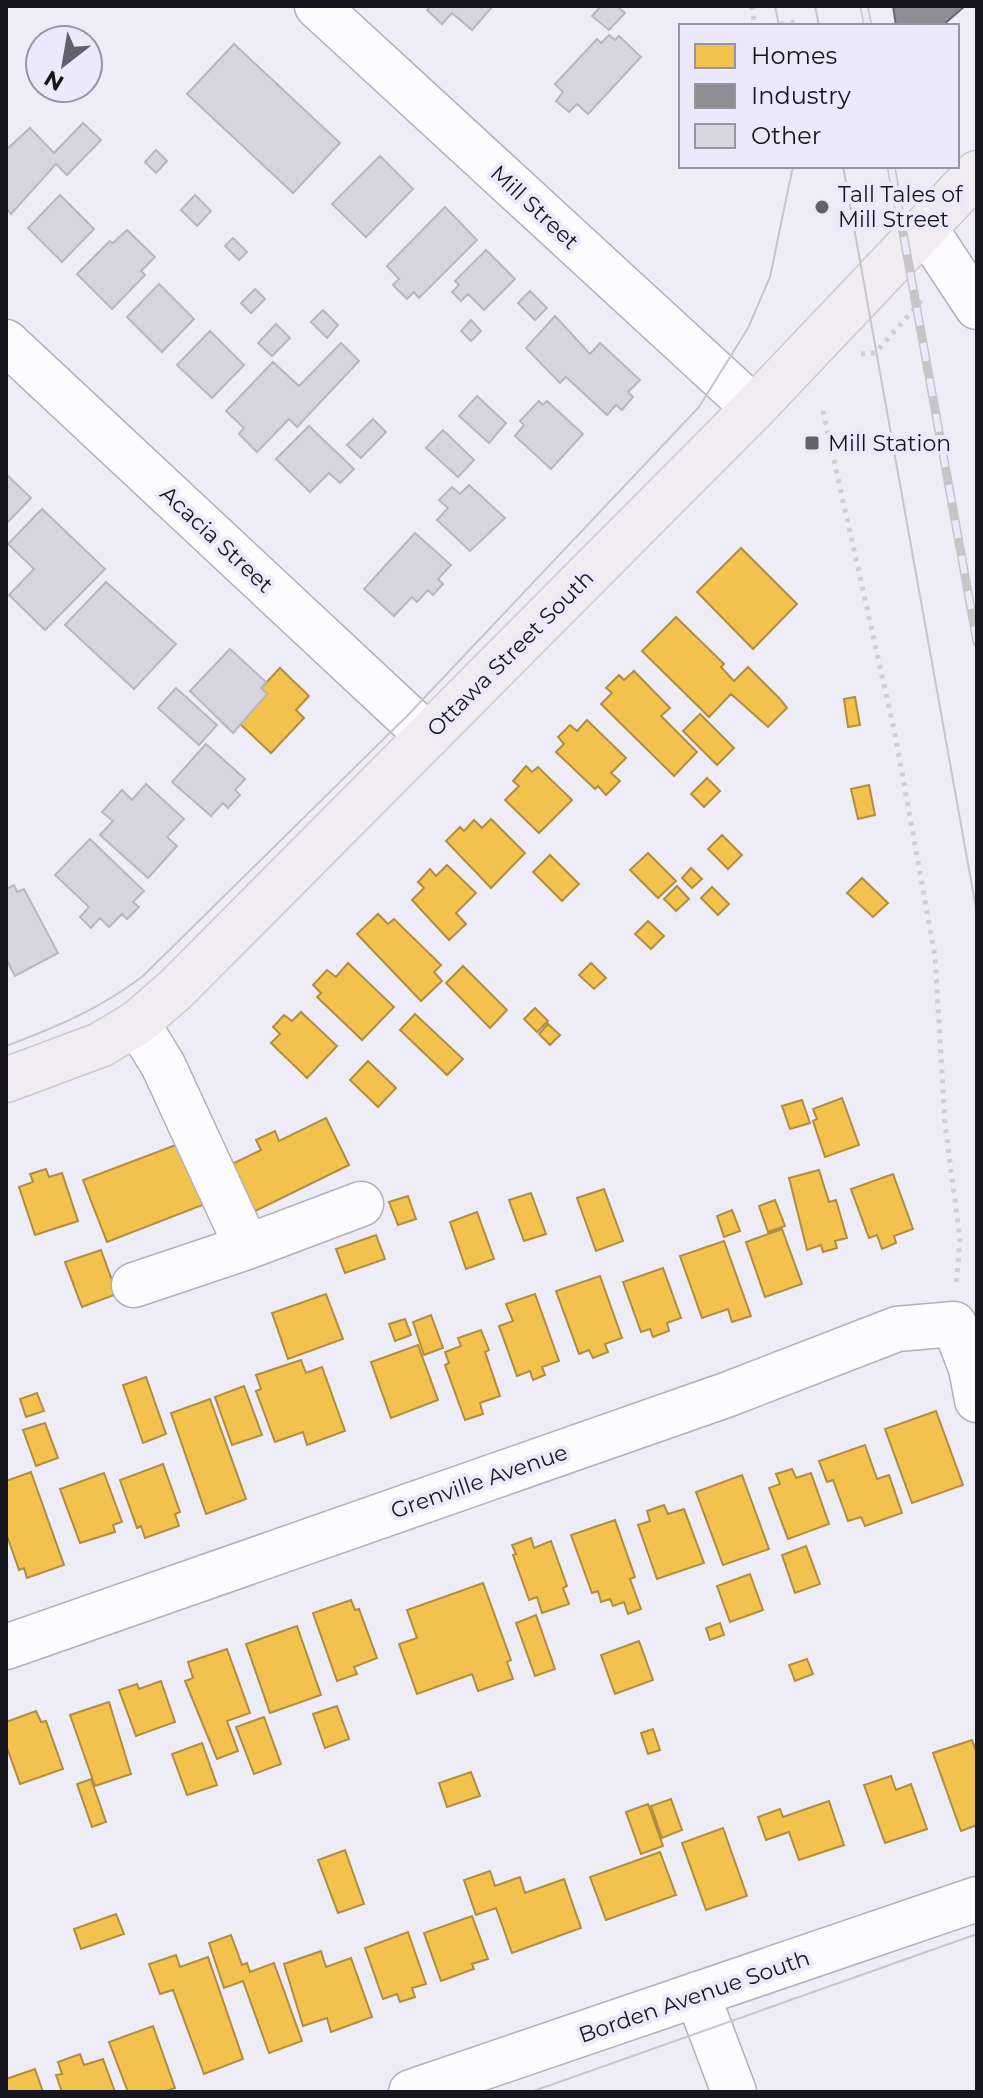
<svg xmlns="http://www.w3.org/2000/svg" width="983" height="2098" font-family="Montserrat,sans-serif">
<rect width="100%" height="100%" fill="#eeedf7"/>
<!-- homes -->
<path fill="#f2c14e" stroke="#b08e40" stroke-width="2" d="M741 548 797 604 753 649 697 592Z
M676 617 724 664 721 667 734 681 748 667 780 699 787 708 768 727 731 694 709 717 642 651Z
M280 668 309 696 296 710 304 718 271 753 239 723 267 694 261 688Z
M634 671 670 708 661 716 697 752 674 776 601 704 612 693 606 688 619 675 624 680Z
M855 697 860 725 848 727 844 699Z
M700 714 734 748 717 765 683 731Z
M587 720 626 758 611 773 620 781 606 795 598 786 595 789 556 752 564 744 558 737 570 725 577 731Z
M526 766 532 772 538 767 572 800 539 833 505 800 519 786 513 781Z
M707 778 720 791 704 807 691 794Z
M869 785 875 815 858 819 851 789Z
M491 819 525 853 491 888 446 841 460 827 464 831 474 820 482 828Z
M722 835 742 855 728 869 708 849Z
M648 853 676 881 658 898 630 870Z
M550 855 579 884 562 901 533 872Z
M447 865 476 893 456 913 466 924 449 940 412 900 424 888 418 882 430 869 436 876Z
M691 868 702 879 692 888 682 878Z
M862 878 888 903 873 917 847 893Z
M677 886 689 899 676 911 664 899Z
M712 887 729 904 718 915 701 898Z
M378 914 388 924 394 919 441 965 434 972 442 981 421 1001 357 934Z
M648 921 664 936 651 949 635 934Z
M348 963 394 1007 362 1040 317 997 321 993 313 985 327 970 336 977Z
M591 963 606 978 594 989 579 975Z
M463 966 507 1010 490 1028 446 983Z
M535 1008 548 1021 537 1032 524 1019Z
M301 1012 337 1046 307 1078 271 1043 280 1034 273 1027 284 1015 292 1021Z
M415 1014 463 1059 447 1075 400 1030Z
M548 1024 560 1035 550 1045 539 1034Z
M368 1061 396 1088 378 1107 350 1080Z
M842 1098 859 1145 825 1157 813 1121 817 1119 813 1109Z
M802 1100 810 1123 790 1129 782 1106Z
M326 1118 349 1165 247 1215 224 1168 261 1150 256 1140 275 1131 279 1141Z
M181 1143 205 1204 107 1242 83 1180Z
M46 1169 49 1177 62 1173 78 1221 35 1235 19 1187 33 1182 30 1174Z
M819 1170 829 1202 836 1200 847 1238 835 1241 837 1248 823 1252 821 1245 807 1250 789 1178Z
M893 1174 913 1229 894 1236 896 1243 882 1249 877 1235 869 1238 851 1189Z
M604 1189 623 1241 596 1251 577 1198Z
M531 1193 546 1234 524 1241 509 1200Z
M408 1196 416 1219 398 1225 389 1202Z
M775 1200 785 1226 768 1232 759 1206Z
M732 1210 740 1231 724 1237 717 1216Z
M477 1212 494 1259 466 1269 450 1222Z
M782 1229 802 1284 765 1297 746 1242Z
M376 1235 385 1259 345 1273 336 1249Z
M724 1241 751 1316 732 1322 728 1309 702 1318 680 1256Z
M101 1250 117 1294 82 1307 65 1262Z
M663 1268 681 1318 667 1323 669 1331 653 1337 650 1329 641 1332 623 1282Z
M600 1276 622 1338 605 1344 608 1352 593 1358 589 1350 579 1354 556 1291Z
M326 1294 343 1339 288 1359 272 1313Z
M535 1294 559 1361 542 1367 545 1375 533 1380 530 1371 517 1376 499 1326 513 1321 506 1304Z
M431 1315 443 1348 424 1355 413 1322Z
M405 1319 411 1335 395 1341 389 1324Z
M481 1330 489 1350 485 1352 500 1396 480 1403 483 1414 465 1420 445 1365 449 1363 445 1352 461 1346 458 1338Z
M418 1345 438 1400 391 1418 371 1362Z
M301 1360 306 1373 322 1367 345 1431 307 1445 303 1432 275 1442 256 1391 261 1389 256 1375Z
M146 1377 166 1434 143 1443 123 1385Z
M244 1386 262 1435 232 1445 215 1397Z
M37 1393 44 1411 26 1417 20 1399Z
M210 1399 246 1499 206 1514 171 1413Z
M936 1411 963 1485 912 1503 885 1429Z
M45 1423 58 1458 36 1466 23 1430Z
M865 1445 877 1479 889 1475 902 1513 865 1526 861 1517 848 1521 833 1480 827 1482 819 1461Z
M163 1464 180 1512 175 1514 179 1526 145 1538 141 1526 137 1528 120 1480Z
M792 1469 796 1478 811 1473 829 1524 788 1539 769 1488 780 1484 776 1474Z
M31 1472 64 1565 27 1578 24 1568 19 1570 6 1533V1481Z
M104 1473 122 1522 113 1525 115 1532 80 1543 60 1489Z
M742 1475 769 1549 723 1565 696 1492Z
M664 1505 668 1514 684 1509 704 1563 657 1579 638 1525 650 1521 647 1511Z
M615 1520 635 1577 630 1579 641 1609 628 1614 624 1602 613 1606 610 1599 601 1602 598 1591 592 1593 571 1535Z
M531 1538 534 1548 551 1541 567 1586 563 1588 569 1604 542 1613 537 1597 529 1600 513 1555 516 1554 512 1545Z
M806 1546 820 1584 795 1593 782 1555Z
M750 1574 763 1610 730 1622 717 1586Z
M483 1583 511 1660 507 1662 513 1679 478 1691 472 1674 417 1694 399 1644 417 1638 407 1610Z
M351 1600 355 1610 359 1609 377 1658 354 1667 357 1674 337 1681 313 1613Z
M536 1615 555 1669 535 1676 516 1623Z
M720 1623 724 1635 710 1640 706 1628Z
M297 1626 321 1695 270 1713 246 1644Z
M639 1641 653 1680 615 1694 601 1655Z
M227 1649 250 1713 227 1721 238 1751 217 1759 185 1681 193 1678 188 1662Z
M807 1659 813 1674 795 1681 789 1665Z
M161 1681 175 1722 136 1736 119 1690 137 1684 139 1689Z
M109 1702 131 1774 95 1786 70 1715Z
M337 1706 349 1739 325 1748 313 1714Z
M36 1711 41 1722 46 1721 63 1769 20 1784 6 1745V1722Z
M264 1717 281 1764 254 1774 236 1727Z
M653 1729 660 1750 648 1754 641 1733Z
M972 1740 977 1754V1825L961 1831 933 1753Z
M202 1743 217 1785 187 1795 172 1754Z
M471 1772 480 1796 447 1807 439 1783Z
M891 1776 896 1790 911 1784 927 1829 885 1843 864 1785Z
M91 1779 106 1822 92 1827 77 1784Z
M671 1799 682 1830 662 1838 651 1806Z
M829 1801 844 1845 799 1860 789 1832 766 1840 758 1817 780 1809 783 1817Z
M648 1804 663 1846 641 1854 626 1812Z
M723 1828 747 1896 706 1910 682 1843Z
M345 1850 364 1904 338 1913 318 1860Z
M660 1852 676 1895 606 1920 590 1877Z
M490 1871 495 1886 520 1877 525 1893 564 1879 581 1928 512 1953 496 1908 476 1915 464 1880Z
M116 1914 124 1934 81 1949 74 1929Z
M472 1916 488 1959 472 1964 474 1969 441 1981 424 1933Z
M408 1932 426 1984 412 1988 415 1997 400 2002 397 1994 383 1999 365 1948Z
M231 1935 242 1965 247 1963 250 1972 274 1963 302 2041 269 2053 243 1981 224 1988 209 1943Z
M321 1951 326 1967 351 1958 372 2017 331 2032 327 2018 303 2026 284 1964Z
M176 1955 180 1967 208 1957 243 2059 204 2074 173 1990 160 1994 149 1964Z
M153 2026 175 2088 163 2092H128L109 2042Z
M80 2054 84 2065 103 2059 115 2092H62L56 2075 62 2074 58 2062Z
M35 2069 43 2092H6V2079Z"/>
<!-- industry -->
<path fill="#8d8d92" stroke="#6a696f" stroke-width="2" d="M893 6H965L942 26H896Z"/>
<!-- building -->
<path fill="#d7d6df" stroke="#b8b7bf" stroke-width="2" d="M431 6H493L472 30 452 13 442 24 427 10Z
M601 6H617L625 13 609 30 592 16Z
M609 35 615 40 619 36 641 57 588 114 577 104 569 112 556 101 563 92 555 84 597 39 601 43Z
M234 44 340 143 293 193 187 94Z
M83 123 101 140 67 175 56 164 11 214 6 208V150L30 128 54 153Z
M156 150 167 161 156 173 145 162Z
M380 156 413 189 366 237 332 204Z
M60 195 94 229 62 262 28 228Z
M195 195 211 211 197 226 181 210Z
M445 207 477 240 419 298 414 292 407 299 393 285 399 279 387 266Z
M127 230 155 257 141 271 145 275 112 309 77 274 110 241 113 243Z
M233 238 247 252 239 260 225 246Z
M486 250 515 279 484 310 468 294 461 301 452 292 459 285 455 281Z
M159 284 194 319 162 352 127 317Z
M255 289 265 299 251 313 241 303Z
M530 291 547 308 535 320 518 303Z
M323 310 338 325 327 338 311 322Z
M555 316 590 354 600 343 640 380 628 392 633 397 622 410 616 405 607 415 566 377 560 383 526 348Z
M471 320 481 331 471 341 461 331Z
M276 324 290 338 272 356 258 343Z
M210 331 244 365 212 398 177 365Z
M341 343 359 361 297 427 289 419 257 452 239 434 244 428 226 411 273 362 299 386Z
M477 396 506 423 489 443 459 416Z
M539 401 543 405 547 401 583 434 551 469 515 436 524 425 520 421Z
M373 419 386 432 361 458 347 445Z
M309 426 354 469 340 483 329 473 310 492 276 459Z
M443 430 474 460 458 477 426 448Z
M6 474 31 498 6 524Z
M469 485 505 518 470 551 437 520 448 508 439 500 452 487 460 494Z
M42 509 105 569 45 630 9 595 34 569 8 544Z
M415 533 451 565 438 579 443 584 433 595 428 590 417 602 412 597 394 616 364 589Z
M106 582 176 644 134 689 65 625Z
M230 649 266 682 261 688 267 694 233 733 190 691Z
M176 688 217 725 199 745 158 708Z
M206 744 245 779 235 790 240 795 228 808 223 803 211 816 172 782Z
M146 784 184 819 167 837 177 846 148 878 100 835 113 821 102 812 122 790 132 800Z
M90 839 144 891 133 902 139 907 127 919 122 914 109 927 100 918 91 928 80 917 89 907 55 875Z
M14 885 17 892 24 889 58 953 15 976 6 959V889Z"/>
<g fill="none" stroke-linecap="round" stroke-linejoin="round">
<defs>
<path id="minor" d="M317 6 754 408
M925 228 977 307
M6 342 428 736
M247 1247 361 1204
M134 1285 247 1247 163 1065 137 1023
M6 1647 726 1395 897 1329 954 1324 971 1368 977 1400
M697 1994 734 2092
M411 2092 977 1899"/>
<path id="major" d="M6 1080 100 1045 137 1023 176 989 754 408 977 173"/>
</defs>
<!-- minor casing -->
<use href="#minor" stroke="#b2b1b9" stroke-width="47"/>
<!-- major casing -->
<use href="#major" stroke="#cacacf" stroke-width="47"/>
<!-- path -->
<path stroke="#d0d0d2" stroke-width="5" stroke-dasharray="4 6" stroke-linecap="butt" d="M752 6 755 26
M771 26 800 21
M861 354 875 353 923 299
M823 411 895 734 935 956 945 1124 960 1239 956 1287"/>
<!-- minor -->
<use href="#minor" stroke="#fcfcfe" stroke-width="44"/>
<!-- major -->
<use href="#major" stroke="#f1ecf1" stroke-width="44"/>
<!-- tram -->
<path stroke="#c6c6c8" stroke-width="2" d="M775 6 779 26
M815 6 819 26
M843 166 977 914
M6 1046C56 1027 100 1009 143 976L407 716 699 407 748 328 770 277 793 166
M531 2092 977 1934"/>
<defs>
<path id="rail" d="M864 6 868 26
M891 166 977 642"/>
</defs>
<!-- rail casing -->
<use href="#rail" stroke="#c6c6c8" stroke-width="9"/>
<!-- rail -->
<use href="#rail" stroke="#ebe9fb" stroke-width="6" stroke-dasharray="18" stroke-linecap="butt"/>
</g>
<!-- markers -->
<g fill="#62616a" stroke="#ebe9fb" stroke-width="3">
<circle cx="822" cy="207" r="8"/>
<rect x="804" y="435" width="16" height="16" rx="4"/>
</g>
<g text-anchor="middle" stroke-width="8" stroke-linejoin="round" paint-order="stroke">
<!-- poi labels -->
<g font-size="22" fill="#17161e" stroke="#ebe9fb" text-anchor="start">
<text x="838" y="202">Tall Tales of<tspan x="838" dy="25">Mill Street</tspan></text>
<text x="828" y="451">Mill Station</text>
</g>
<!-- street labels -->
<g font-size="22" fill="#17161e" stroke="#ebe9fb">
<text transform="translate(535 207) rotate(43)" y="8">Mill Street</text>
<text transform="translate(217 539) rotate(43)" y="8">Acacia Street</text>
<text transform="translate(510 653) rotate(-45)" y="8">Ottawa Street South</text>
<text transform="translate(479 1481) rotate(-19)" y="8">Grenville Avenue</text>
<text transform="translate(694 1996) rotate(-19)" y="8">Borden Avenue South</text>
</g>
</g>
<!-- border -->
<rect width="983" height="2098" fill="none" stroke="#17161e" stroke-width="16"/>
<!-- legend -->
<rect x="679" y="24" width="280" height="144" fill="#ebe9fb" stroke="#9695a3" stroke-width="2"/>
<rect x="695" y="44" width="40" height="24" fill="#f2c14e" stroke="#9695a3" stroke-width="2"/>
<text x="751" y="64" font-size="24" fill="#17161e">Homes</text>
<rect x="695" y="84" width="40" height="24" fill="#8d8d92" stroke="#9695a3" stroke-width="2"/>
<text x="751" y="104" font-size="24" fill="#17161e">Industry</text>
<rect x="695" y="124" width="40" height="24" fill="#d7d6df" stroke="#9695a3" stroke-width="2"/>
<text x="751" y="144" font-size="24" fill="#17161e">Other</text>
<!-- north arrow -->
<g transform="translate(64 64) rotate(211)"><circle r="38" fill="#ebe9fb" stroke="#9695a3" stroke-width="2"/>
<path d="M0-6L14 30L0 20L-14 30Z" fill="#62616a"/>
<text y="-12" font-size="22" font-weight="bold" text-anchor="middle" fill="#17161e">N</text>
</g>
</svg>
